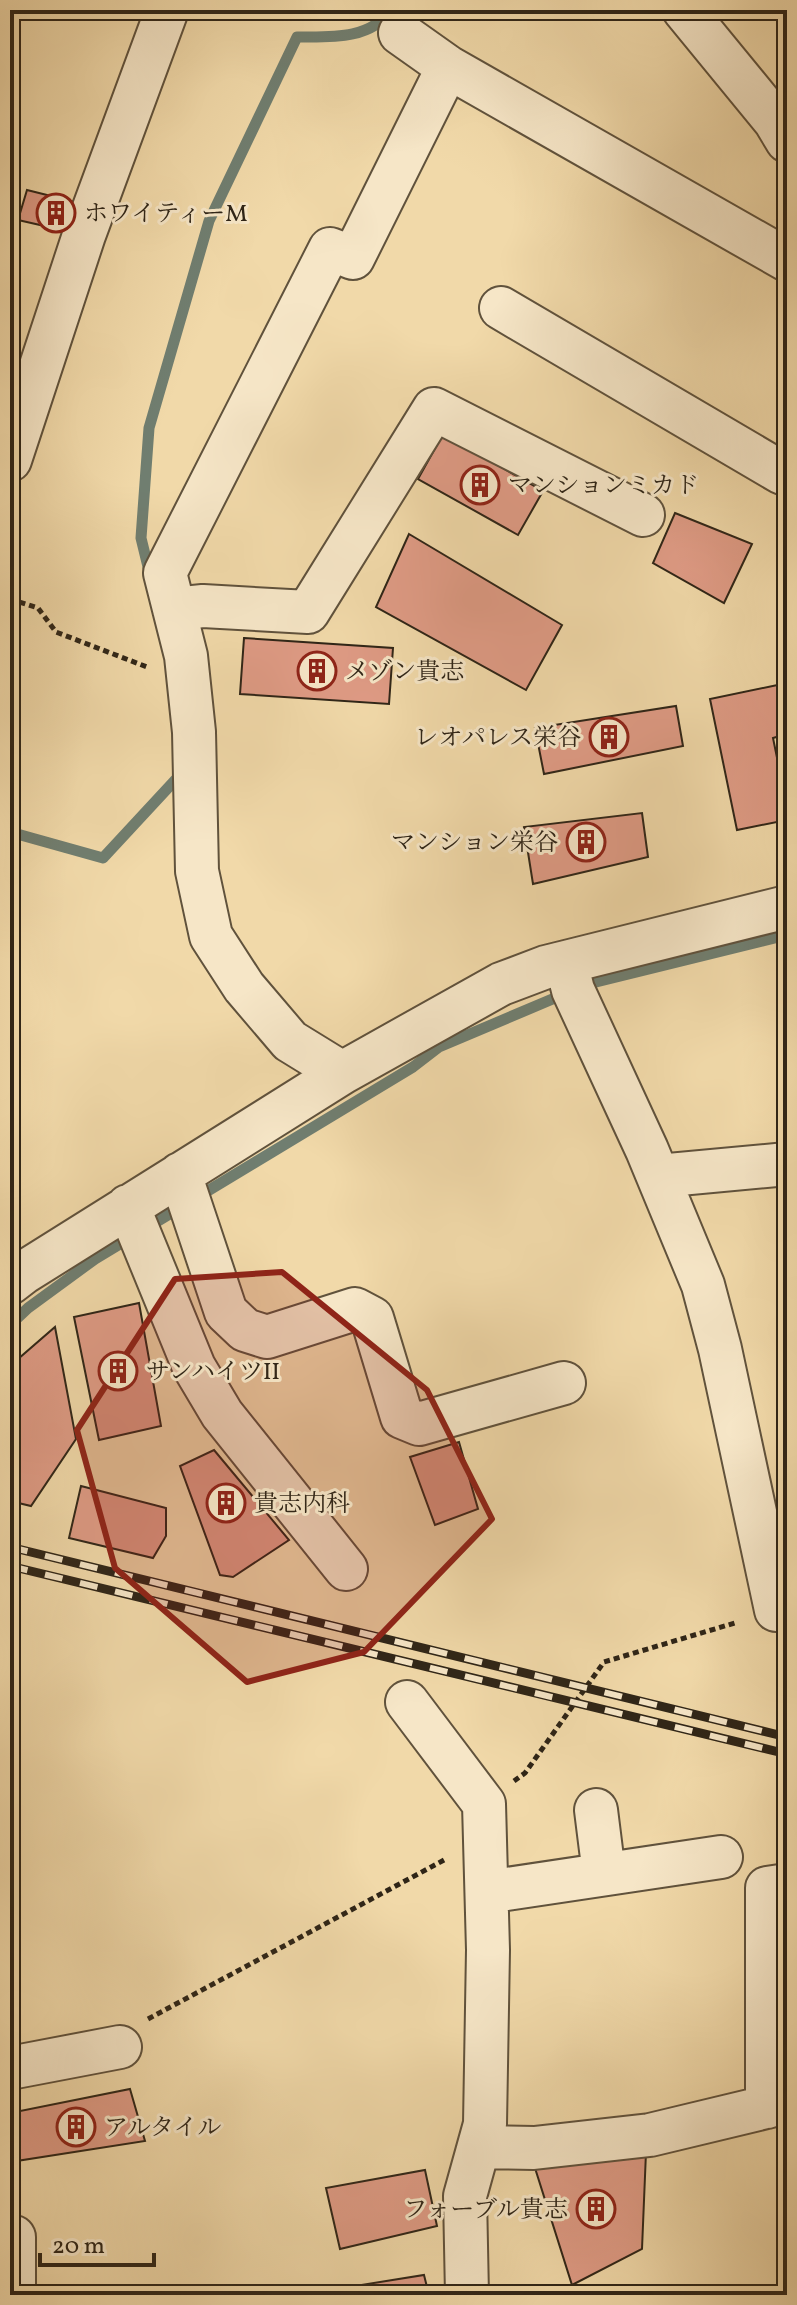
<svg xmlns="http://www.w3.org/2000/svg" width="797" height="2305" font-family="Vollkorn,'Noto Serif JP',serif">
<rect width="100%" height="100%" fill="#f1d9a9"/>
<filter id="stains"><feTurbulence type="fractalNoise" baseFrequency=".0025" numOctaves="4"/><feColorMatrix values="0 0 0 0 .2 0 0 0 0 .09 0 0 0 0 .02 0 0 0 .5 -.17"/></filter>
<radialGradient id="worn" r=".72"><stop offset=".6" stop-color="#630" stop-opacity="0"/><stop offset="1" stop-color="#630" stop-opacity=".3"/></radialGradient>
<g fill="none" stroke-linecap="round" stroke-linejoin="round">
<!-- stream -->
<path stroke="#707e70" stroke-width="11" d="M150 575 141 538 149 428 209 221 297 37C330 37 370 40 391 10
M10 832 103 858 179 776
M10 1325 28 1308 95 1259 413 1067 439 1047 588 984 787 935"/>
</g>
<!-- building -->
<path fill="#df9b85" stroke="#2f2517" stroke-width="2" d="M27 190 95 207 84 235 18 220Z
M443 434 543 491 518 535 418 479Z
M675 513 752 544 724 603 653 563Z
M409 534 562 625 526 690 376 607Z
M244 638 393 648 389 704 240 694Z
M787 683V734L773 738 787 807V820L737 830 710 699Z
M676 706 683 746 544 774 535 728Z
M642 813 648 857 533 884 524 827Z
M139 1303 161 1426 99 1440 74 1317Z
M55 1327 76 1439 31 1506 10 1501V1366Z
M459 1442 478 1509 435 1525 410 1457Z
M214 1450 289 1540 233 1577 220 1575 180 1466Z
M81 1486 166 1508V1536L153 1558 69 1538Z
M765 1523H787V1567Z
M130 2089 145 2141 10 2162V2113Z
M646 2152 642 2249 572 2285 535 2168Z
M425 2170 437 2226 340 2249 326 2188Z
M424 2275 429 2295H363L361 2285Z"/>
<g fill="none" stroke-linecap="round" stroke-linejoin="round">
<defs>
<path id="minor" d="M684 10 775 121 787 141
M448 67 787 260
M501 308 782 473 787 472
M10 460 84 235 167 10
M174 609 203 606 308 612 434 409 643 515
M566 962 573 990 647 1150 703 1285 720 1349 776 1610H787
M342 1073 290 1041 244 987 211 936 197 871 194 732 186 656 165 573 330 249 353 258 448 67 400 33
M180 1174 226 1312 245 1330 267 1337 355 1309 372 1318 402 1417 419 1424 564 1383
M658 1176 787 1164
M128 1206 194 1367 222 1414 346 1569
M10 1283 23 1273 342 1073 501 984 546 967 787 907
M407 1702 484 1804 488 1950 485 2124 465 2196 467 2295
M596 1810 604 1874
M487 1892 721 1857
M10 2068 120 2047
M767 2107V1888L787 1885
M479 2147 534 2148 650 2135 787 2102
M14 2295V2237"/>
</defs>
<!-- minor casing -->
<use href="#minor" stroke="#60523c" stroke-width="46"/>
<!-- path -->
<path stroke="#2f2517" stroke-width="5" stroke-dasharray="6 4" stroke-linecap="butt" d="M10 599 38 608 56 632 147 667
M514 1781 525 1773 604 1662 738 1622
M148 2019 446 1859"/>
<!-- minor -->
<use href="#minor" stroke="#f6e6c7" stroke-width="42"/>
<defs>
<path id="rail" d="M10 1547 787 1737
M10 1566 787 1754"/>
</defs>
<!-- rail casing -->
<use href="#rail" stroke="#2f2517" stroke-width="9"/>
<!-- rail -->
<use href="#rail" stroke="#f6e6c7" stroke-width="6" stroke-dasharray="18" stroke-linecap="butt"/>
</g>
<!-- marked area -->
<path fill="#8f2418" fill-opacity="0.2" stroke="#8f2418" stroke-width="6" stroke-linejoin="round" d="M282 1272 427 1390 492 1519 364 1652 247 1682 115 1568 77 1430 175 1279Z"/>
<!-- icons -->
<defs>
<symbol id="building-ring" viewBox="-11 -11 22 22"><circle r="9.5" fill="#f6e6c7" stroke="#8f2418" stroke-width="1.5"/><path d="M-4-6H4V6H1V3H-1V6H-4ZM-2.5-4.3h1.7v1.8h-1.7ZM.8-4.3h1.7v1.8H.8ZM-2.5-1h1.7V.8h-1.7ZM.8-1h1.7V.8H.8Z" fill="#8f2418"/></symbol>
</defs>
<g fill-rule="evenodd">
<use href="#building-ring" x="34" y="191" width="44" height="44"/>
<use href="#building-ring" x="458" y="463" width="44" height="44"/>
<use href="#building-ring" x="295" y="649" width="44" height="44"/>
<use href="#building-ring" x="587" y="715" width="44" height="44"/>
<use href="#building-ring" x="564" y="820" width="44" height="44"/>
<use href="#building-ring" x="96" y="1349" width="44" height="44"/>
<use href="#building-ring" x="204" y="1481" width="44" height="44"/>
<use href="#building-ring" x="54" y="2105" width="44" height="44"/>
<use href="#building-ring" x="574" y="2187" width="44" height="44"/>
</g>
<g text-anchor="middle" stroke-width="6" stroke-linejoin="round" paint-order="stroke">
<!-- poi labels -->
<g font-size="24" fill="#2f2517" stroke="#f6e6c7" text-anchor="start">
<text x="84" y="221">ホワイティーM</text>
<text x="508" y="493">マンションミカド</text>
<text x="345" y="679">メゾン貴志</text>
<text x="581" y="745" text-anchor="end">レオパレス栄谷</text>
<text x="558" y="850" text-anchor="end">マンション栄谷</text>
<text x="146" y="1379">サンハイツII</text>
<text x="254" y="1511">貴志内科</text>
<text x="104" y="2135">アルタイル</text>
<text x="568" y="2217" text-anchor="end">フォーブル貴志</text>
</g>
</g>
<!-- margin -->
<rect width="797" height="2305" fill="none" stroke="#f1d9a9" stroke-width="40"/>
<rect x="12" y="12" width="773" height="2281" fill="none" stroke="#2f2517" stroke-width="4"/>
<rect x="20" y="20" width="757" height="2265" fill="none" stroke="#2f2517" stroke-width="2"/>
<!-- scale -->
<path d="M40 2253v12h114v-12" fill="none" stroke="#2f2517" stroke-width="4"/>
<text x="52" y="2253" font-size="24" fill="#2f2517" stroke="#f6e6c7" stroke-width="6" paint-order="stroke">20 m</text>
<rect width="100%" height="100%" filter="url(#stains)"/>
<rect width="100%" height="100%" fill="url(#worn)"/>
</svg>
